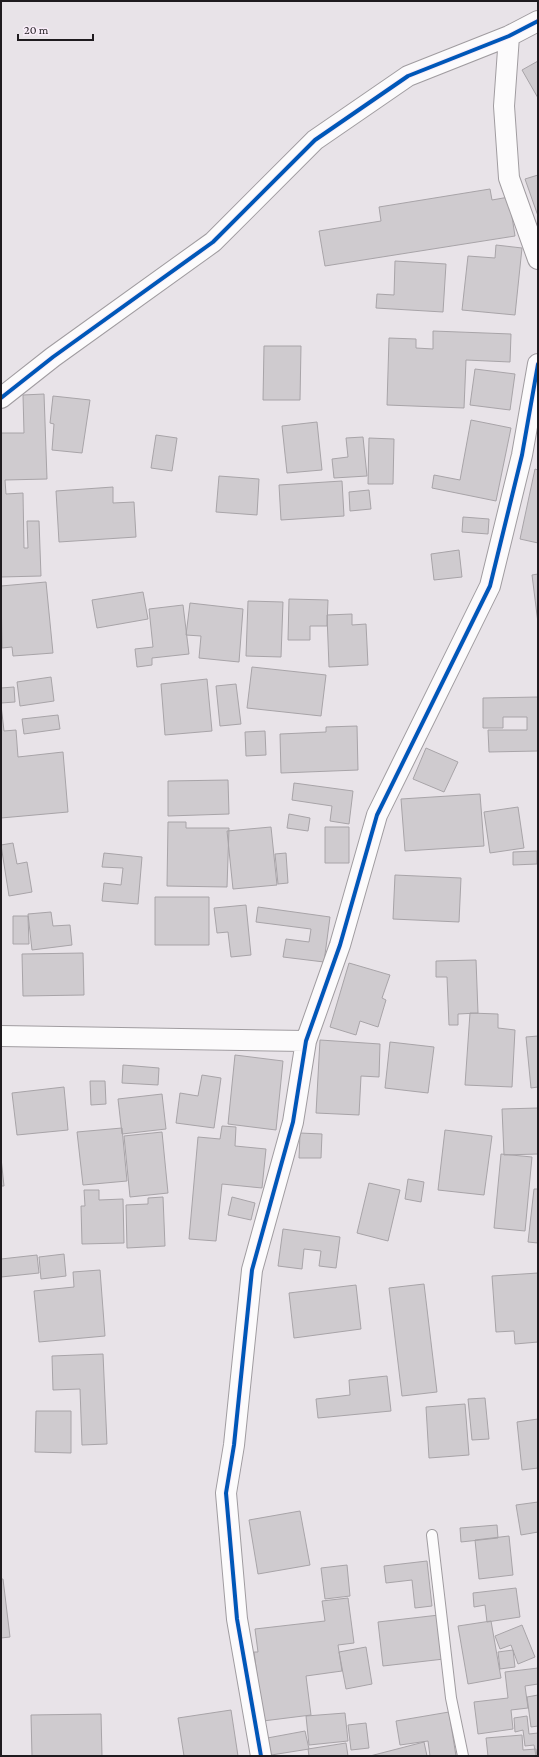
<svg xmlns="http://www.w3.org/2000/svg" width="539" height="1757" font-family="'Crimson Pro',serif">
<rect width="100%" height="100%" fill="#e8e3e8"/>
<!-- building -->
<path fill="#cfcbcf" stroke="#a8a4a8" d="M538 61V98L522 70Z
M538 175V216L525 179Z
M490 189 492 200 509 197 515 236 325 266 319 231 381 221 379 207Z
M496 245 522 248 515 315 462 310 468 256 495 258Z
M395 261 446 264 443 312 376 308 377 294 394 295Z
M433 331 511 334 510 362 466 360 464 408 387 405 389 338 416 339V348L433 349Z
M264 346H301L300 400H263Z
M475 369 515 374 510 410 470 405Z
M44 394 47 479 5 480 6 494 23 493 24 548H28L27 521H39L41 576 1 577V433H24L23 395Z
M53 396 90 400 82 453 52 450 54 424 50 423Z
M471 420 511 428 496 501 432 488 434 475 460 480Z
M317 422 322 470 287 473 282 426Z
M156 435 177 438 172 471 151 468Z
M363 437 367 476 334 478 332 459 348 457 346 438Z
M369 438 394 439 393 484H368Z
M535 469 538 470V543L520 539Z
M219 476 259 479 257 515 216 512Z
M342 481 344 516 281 520 279 485Z
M113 487V503L134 502 136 537 59 542 56 491Z
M369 490 371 509 350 511 349 492Z
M463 517 489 519 488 534 462 532Z
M459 550 462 577 434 580 431 554Z
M538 574V623L532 575Z
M46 582 53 653 13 656 12 647 2 648 1 586Z
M143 592 148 619 97 628 92 600Z
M289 599 328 600 327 626H310V640H288Z
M248 601 283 602 281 657 246 656Z
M190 603 243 609 239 662 199 658 201 636 186 635Z
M183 605 189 654 152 658V665L137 667 135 649 153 647 149 609Z
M352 614V625L366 624 368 665 329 667 327 615Z
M252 667 326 675 321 716 247 708Z
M51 677 54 701 20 706 17 682Z
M207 679 212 731 165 735 161 684Z
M236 684 241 724 220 726 216 686Z
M14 687 15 702 1 703V688Z
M538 697V751L489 752 488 730H527V717H503V728H483V698Z
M1 705 4 731 16 730 18 757 63 752 68 812 1 818Z
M58 715 60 729 24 734 22 719Z
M357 726 358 770 281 773 280 734 326 732V727Z
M265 731 266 755 246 756 245 732Z
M426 748 458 762 444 792 413 779Z
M228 780 229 814 168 816V781Z
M294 783 353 791 349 824 330 821 332 806 292 800Z
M480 794 484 846 405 851 401 799Z
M518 807 524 848 490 853 484 812Z
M289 814 310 818 308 831 287 828Z
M168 822H186V828H229L227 887 167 886Z
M271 827 277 885 233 889 227 831Z
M325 827H349V863H325Z
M13 843 17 864 27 862 32 892 9 896 1 845Z
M537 851V864L513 865V852Z
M104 853 142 857 138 904 102 901 104 883 121 885 123 868 102 867Z
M286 853 288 883 278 884 275 854Z
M395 875 461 878 459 922 393 919Z
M155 897H209V945H155Z
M246 905 251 955 231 957 228 932 217 933 214 908Z
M258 907 330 917 324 962 283 957 286 939 309 942 311 929 256 922Z
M51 912 53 926 70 925 72 945 32 950 28 914Z
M13 916H28L29 944H13Z
M83 953 84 995 23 996 22 954Z
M476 960 478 1013 458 1014V1025H449L447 977H436V961Z
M349 963 390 975 382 998 386 1000 378 1027 360 1021 356 1035 330 1027Z
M470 1013 498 1014V1028L515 1030 512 1087 465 1085Z
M538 1036V1087L531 1088 526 1037Z
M320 1040 380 1044 379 1077 361 1076 359 1115 316 1113Z
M390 1042 434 1047 428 1093 385 1088Z
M235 1055 283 1061 276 1130 228 1124Z
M123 1065 159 1068 158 1085 122 1083Z
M202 1075 221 1078 214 1128 176 1123 180 1093 198 1096Z
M90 1081H105L106 1104 91 1105Z
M64 1087 68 1130 17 1135 12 1093Z
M162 1094 166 1129 122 1134 118 1099Z
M538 1108V1154L504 1155 502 1109Z
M222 1126 236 1127 235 1146 266 1149 262 1188 222 1184 216 1241 189 1239 198 1137 220 1139Z
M122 1128 127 1181 83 1185 77 1132Z
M445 1130 492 1136 484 1195 438 1190Z
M162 1132 168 1193 130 1197 124 1136Z
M300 1133 322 1134 321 1158H299Z
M501 1154 532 1157 525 1231 494 1228Z
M1 1158 4 1186H1Z
M408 1179 424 1182 421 1202 405 1199Z
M369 1183 400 1190 388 1241 357 1233Z
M534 1189H538V1243L528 1242Z
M84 1190H99V1200L123 1199 124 1243 82 1244 81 1206H85Z
M163 1197 165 1246 127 1248 126 1205 148 1204V1198Z
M232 1197 255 1203 251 1220 228 1215Z
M283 1229 340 1237 336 1268 319 1266 321 1251 304 1249 302 1269 278 1266Z
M64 1254 66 1276 41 1279 39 1257Z
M37 1255 39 1273 1 1277V1259Z
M100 1270 105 1336 39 1342 34 1291 74 1287 73 1272Z
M538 1273V1342L515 1344 514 1331 496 1332 492 1276Z
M424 1284 437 1392 402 1396 389 1288Z
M356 1285 361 1329 294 1338 289 1293Z
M103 1354 107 1444 82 1445 80 1389 53 1390 52 1356Z
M387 1376 391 1411 318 1418 316 1399 350 1395 349 1380Z
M485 1398 489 1439 472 1440 468 1399Z
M465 1404 469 1455 429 1458 426 1407Z
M36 1411H71V1453L35 1452Z
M538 1419V1468L522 1470 517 1422Z
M538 1502V1532L521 1535 516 1505Z
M300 1511 310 1565 258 1574 249 1520Z
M497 1525 498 1538 461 1542 460 1528Z
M509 1536 513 1575 479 1579 475 1540Z
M427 1561 432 1606 415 1608 412 1580 386 1583 384 1566Z
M347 1565 350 1596 325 1599 321 1568Z
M1 1579H3L10 1637 1 1638Z
M516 1588 520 1617 487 1622 485 1605 474 1607 473 1593Z
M348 1598 354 1643 338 1645 342 1671 306 1676 311 1715 263 1721 254 1652H258L255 1629 325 1621 322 1601Z
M439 1615 444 1659 383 1666 378 1622Z
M491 1621 501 1678 468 1684 458 1626Z
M522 1625 535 1657 518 1664 511 1645 500 1649 495 1636Z
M366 1647 372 1684 346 1689 339 1652Z
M513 1650 515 1667 500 1669 498 1652Z
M538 1668V1684L525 1686 528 1708 511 1710 513 1729 478 1734 474 1702 508 1698 505 1672Z
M538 1695V1726L531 1727 527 1697Z
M231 1710 238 1756H184L178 1718Z
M449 1712 456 1756H430L428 1741 400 1745 396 1721Z
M345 1713 348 1741 309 1745 306 1716Z
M101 1714 102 1756H32L31 1715Z
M527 1716 529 1734 538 1733V1756H536L534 1745 525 1746 523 1730 515 1732 514 1718Z
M366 1723 369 1748 351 1750 348 1725Z
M305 1731 309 1749 265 1756 262 1739Z
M522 1735 523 1750 536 1749 537 1756H488L486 1738Z
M424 1742 427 1756H370Z
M346 1743 348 1756H309L308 1749Z"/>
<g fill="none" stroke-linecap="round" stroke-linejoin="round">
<defs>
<path id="service" d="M432 1535 451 1698 463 1756"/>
<path id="minor" d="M509 36 504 106 509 178 538 259
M1 398 53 357 213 242 315 140 408 76 509 36 538 21
M1 1036 306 1041
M261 1756 237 1619 226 1493 234 1445 252 1270 293 1122 306 1041 340 945 377 815 490 586 522 455 538 364"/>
</defs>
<!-- service casing -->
<use href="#service" stroke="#a09ca0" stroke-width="12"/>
<!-- minor casing -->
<use href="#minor" stroke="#a09ca0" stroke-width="22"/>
<!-- service -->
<use href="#service" stroke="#fcfbfc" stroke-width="10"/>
<!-- minor -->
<use href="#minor" stroke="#fcfbfc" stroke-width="20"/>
<defs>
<path id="cycleway" d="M1 398 53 357 213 242 315 140 408 76 509 36 538 21
M261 1756 237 1619 226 1493 234 1445 252 1270 293 1122 306 1041 340 945 377 815 490 586 522 455 538 364"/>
</defs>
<!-- cycleway casing -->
<use href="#cycleway" stroke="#f9edf9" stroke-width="6"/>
<!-- cycleway -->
<use href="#cycleway" stroke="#0057b8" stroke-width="4"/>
</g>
<!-- border -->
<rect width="539" height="1757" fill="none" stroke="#1f1b1f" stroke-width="4"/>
<!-- scale -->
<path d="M18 34v6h75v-6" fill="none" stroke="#1f1b1f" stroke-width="2"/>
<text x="24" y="34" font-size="12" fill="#1f1b1f" stroke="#f9edf9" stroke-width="3" paint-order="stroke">20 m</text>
</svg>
